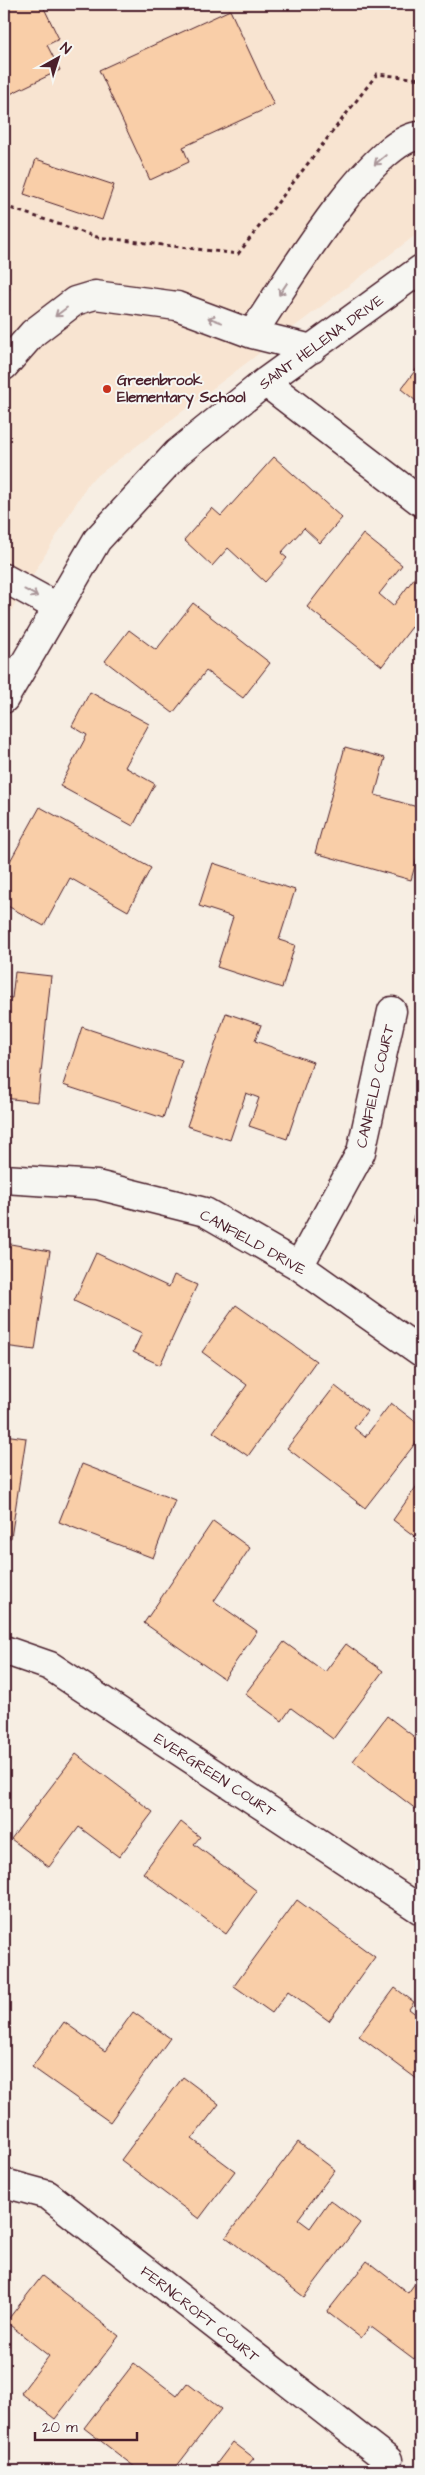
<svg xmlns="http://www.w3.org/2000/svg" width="425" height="2475" font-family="'Architects Daughter',sans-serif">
<rect width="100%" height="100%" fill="#f7eee3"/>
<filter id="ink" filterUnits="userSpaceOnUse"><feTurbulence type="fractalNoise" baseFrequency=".02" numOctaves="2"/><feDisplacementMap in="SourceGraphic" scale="10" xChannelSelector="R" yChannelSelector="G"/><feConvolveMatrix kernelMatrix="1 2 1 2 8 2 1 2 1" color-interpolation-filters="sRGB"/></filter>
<g filter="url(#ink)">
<!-- built -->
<path fill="#f8e4d1" d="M4 4H421V231L89 482 10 613 4 610Z"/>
<!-- building -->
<path fill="#f9cea8" stroke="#4a1f2b" d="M4 4H42L59 39 47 45 60 70 4 97Z
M230 10 274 105 183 147 189 162 150 180 99 70Z
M36 159 114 185 102 220 24 194Z
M4 283 10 288 4 296Z
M421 363V405L401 389Z
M274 457 342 518 320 543 304 528 281 553 287 558 265 582 228 548 212 566 184 540 212 508 221 516Z
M363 534 402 565 379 594 393 606 415 577 421 582V635L412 627 382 666 307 607Z
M193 603 270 663 243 698 206 671 173 713 105 661 129 630 156 650Z
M90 692 149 724 125 767 155 784 133 826 60 786 87 735 72 726Z
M345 747 385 758 375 795 421 808V844L411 880 315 853Z
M40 807 151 868 128 911 70 878 44 926 4 904V872Z
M213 863 295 890 279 940 295 945 282 988 217 967 233 917 199 906Z
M15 972 51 976 38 1102 4 1098V997L12 998Z
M226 1013 261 1025 255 1041 313 1062 287 1139 249 1126 259 1098 246 1093 230 1140 187 1126Z
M82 1027 182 1060 163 1118 63 1085Z
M421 1199V1225L412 1221Z
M5 1243 50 1251 35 1350 4 1346Z
M96 1253 169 1287 174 1275 197 1285 160 1365 133 1352 142 1333 74 1301Z
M236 1305 316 1361 248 1456 213 1432 247 1385 202 1352Z
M335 1386 367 1411 354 1428 365 1437 391 1403 421 1426V1436L365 1508 287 1448Z
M4 1435 26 1438 11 1538 4 1537Z
M82 1464 175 1500 153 1558 59 1522Z
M421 1480V1541L393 1520Z
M213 1521 250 1548 214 1601 257 1631 224 1679 144 1623Z
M284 1642 325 1672 346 1644 383 1671 333 1739 291 1708 282 1721 245 1694Z
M387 1716 421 1742V1813L353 1761Z
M76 1754 153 1812 119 1857 79 1827 49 1867 11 1839Z
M181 1822 200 1837 194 1844 257 1891 226 1934 143 1873Z
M297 1900 375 1957 329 2021 288 1991 272 2013 234 1986Z
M395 1988 414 2002 409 2009 421 2018V2082L359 2036Z
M133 2012 170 2038 110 2122 32 2067 64 2022 105 2051Z
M183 2077 219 2104 192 2139 235 2171 199 2219 121 2160Z
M298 2142 335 2170 298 2219 310 2228 330 2200 360 2223 304 2297 226 2237Z
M367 2261 408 2293 421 2275V2349L414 2359 370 2326 361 2338 327 2312Z
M42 2276 119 2336 55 2419 21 2393 49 2356 6 2322Z
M134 2363 177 2396 187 2383 221 2409 173 2471H140L84 2428Z
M233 2442 254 2458 247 2466 254 2471H211Z"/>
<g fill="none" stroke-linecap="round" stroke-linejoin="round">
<defs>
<path id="minor" d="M252 334C280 293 373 135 421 136
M4 366 33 333 75 301 95 295 177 306 252 334 312 349
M265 382 421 502
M4 578 57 607
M4 699 97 540 177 453 265 382 421 269
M4 1179 97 1185 205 1212 299 1266 421 1352
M299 1266 361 1152 392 1011
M4 1650 50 1666 421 1910
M4 2183 48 2195 388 2460"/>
</defs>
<!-- minor casing -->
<use href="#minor" stroke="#4a1f2b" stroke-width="31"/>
<!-- path -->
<path stroke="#4a1f2b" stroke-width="3" stroke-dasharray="4 4" stroke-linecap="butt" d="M4 206 97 237 238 254 377 74 421 79"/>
<!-- minor -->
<use href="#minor" stroke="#f6f6f2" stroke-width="28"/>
</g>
<!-- one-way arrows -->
<defs><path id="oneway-shaft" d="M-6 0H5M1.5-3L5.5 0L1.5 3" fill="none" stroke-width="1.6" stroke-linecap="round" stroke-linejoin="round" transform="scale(1.25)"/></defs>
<g stroke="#a99598">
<use href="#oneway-shaft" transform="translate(380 160) rotate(140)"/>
<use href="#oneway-shaft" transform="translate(283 289) rotate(124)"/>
<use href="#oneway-shaft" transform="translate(61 312) rotate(143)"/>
<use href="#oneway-shaft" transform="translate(215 320) rotate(-160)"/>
<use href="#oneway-shaft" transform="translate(31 593) rotate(28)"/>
</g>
</g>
<!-- markers -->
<circle fill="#c8321e" stroke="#f6f6f2" stroke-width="2" cx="107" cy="389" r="5"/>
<g text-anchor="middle" stroke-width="4" stroke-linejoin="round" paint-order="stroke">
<!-- street labels -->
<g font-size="15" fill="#4a1f2b" stroke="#f6f6f2">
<text transform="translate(321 342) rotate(-36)" y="5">SAINT HELENA DRIVE</text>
<text transform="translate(375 1086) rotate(-77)" y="5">CANFIELD COURT</text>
<text transform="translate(253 1242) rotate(29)" y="5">CANFIELD DRIVE</text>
<text transform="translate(215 1775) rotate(33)" y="5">EVERGREEN COURT</text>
<text transform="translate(200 2314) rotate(38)" y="5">FERNCROFT COURT</text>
</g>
<!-- poi labels -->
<g font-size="15" font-weight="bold" fill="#4a1f2b" stroke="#f6f6f2" text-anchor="start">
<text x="117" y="385">Greenbrook<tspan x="117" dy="17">Elementary School</tspan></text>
</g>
</g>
<!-- margin -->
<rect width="425" height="2475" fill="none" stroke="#f6f6f2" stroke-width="20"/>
<rect x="10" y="10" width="405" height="2455" fill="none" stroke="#4a1f2b" stroke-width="2" filter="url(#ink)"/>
<!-- north arrow -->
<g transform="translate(58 58) rotate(39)" stroke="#f6f6f2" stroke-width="4" paint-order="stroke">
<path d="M0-4L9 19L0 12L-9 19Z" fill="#4a1f2b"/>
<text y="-8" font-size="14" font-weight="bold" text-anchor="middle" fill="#4a1f2b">N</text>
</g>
<!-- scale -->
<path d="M35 2432v8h102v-8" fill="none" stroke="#4a1f2b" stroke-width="2.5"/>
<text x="42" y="2432" font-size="15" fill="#4a1f2b" stroke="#f6f6f2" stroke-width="4" paint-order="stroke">20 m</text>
</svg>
